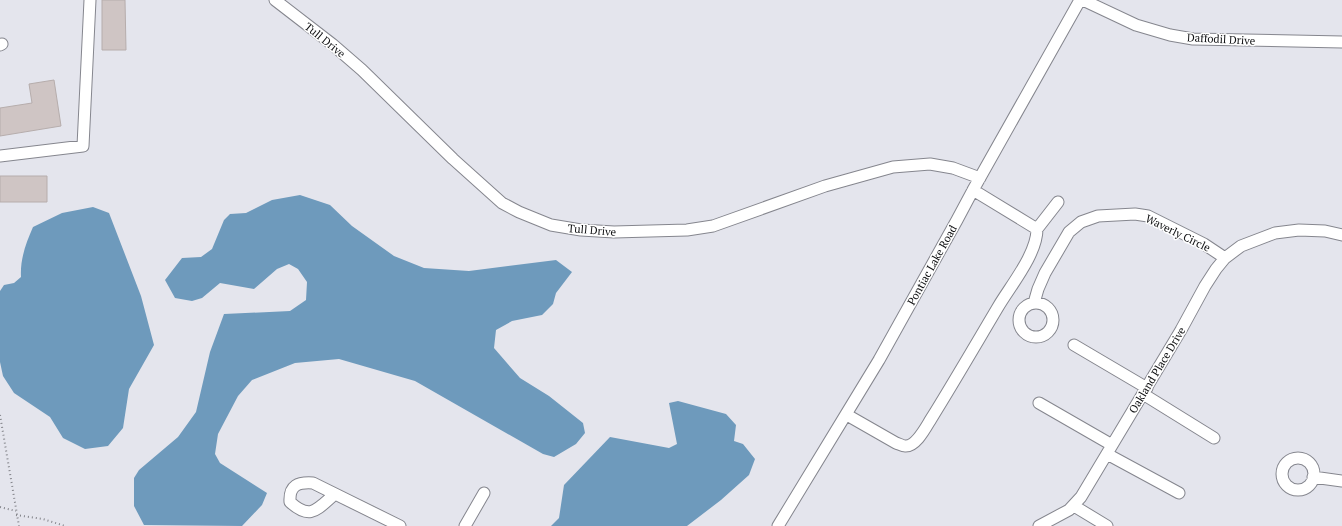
<svg xmlns="http://www.w3.org/2000/svg" width="1342" height="526" font-family="'PT Serif',serif">
<rect width="100%" height="100%" fill="#e4e5ed"/>
<!-- water -->
<path fill="#6e9abc" d="M300 195 330 205 352 226 394 256 424 268 469 271 556 260 572 272 556 293 553 304 542 315 512 321 496 330 494 348 520 378 549 396 583 423 585 433 576 444 554 457 543 454 415 381 339 359 295 363 252 380 238 396 218 434 215 454 220 463 267 493 262 505 242 526 144 525 134 506V478L139 470 178 437 196 412 210 352 224 314 290 311 306 300 307 282 298 269 289 264 277 269 254 289 220 283 202 298 192 301 175 298 165 280 182 258 201 257 212 249 224 220 230 214 246 213 272 200Z
M93 207 109 213 141 296 154 345 129 389 123 428 108 446 85 449 63 438 50 417 14 393 3 376 0 362V291L4 285 14 283 21 277C20 259 26 243 33 227L62 213Z
M678 401 726 414 736 425 734 441 743 444 755 459 749 475 721 500 687 526H551L559 518 564 485 610 437 669 448 677 444 669 403Z"/>
<!-- building -->
<path fill="#cfc5c4" stroke="#b6adac" d="M102 0H125L126 50H102Z
M54 80 61 126 0 136V108L32 103 29 84Z
M0 176H47V202H0Z"/>
<g fill="none" stroke-linecap="round" stroke-linejoin="round">
<defs>
<path id="minor" d="M275 0 332 44 362 70 453 159 502 203 519 212 551 225 581 230 614 232 687 230 713 226 825 186 893 167 930 164 953 168 980 178
M1083 0 1136 25 1170 35 1193 39 1342 42
M0 45 2 44
M0 156 83 146 90 0
M1037 229 1058 202
M1019 320a17 17 0 1 1 34 0a17 17 0 1 1-34 0Z
M1034 303 1038 289 1045 273 1069 232 1081 222 1098 216 1135 214 1148 216 1204 244 1225 258
M1074 345 1147 388
M1143 394 1214 438
M1039 403 1112 445
M847 415 896 443C899 444 903 446 905 446 916 447 926 427 931 419 954 382 976 344 998 307 1011 285 1037 254 1037 229L973 190
M1107 454 1179 493
M1282 474a16 16 0 1 1 32 0a16 16 0 1 1-32 0Z
M1313 477 1342 481
M335 494C317 509 311 521 290 502 289 485 298 482 313 483L400 526
M1074 506 1107 526
M465 526 484 493
M778 526 879 360 957 220 973 190 1080 0
M1039 526 1069 510 1081 497 1181 330 1205 286 1216 269 1225 258 1241 246 1275 233 1299 230 1325 231 1342 235"/>
</defs>
<!-- minor casing -->
<use href="#minor" stroke="#85868e" stroke-width="13"/>
<!-- path -->
<path stroke="#84858b" stroke-width="2" stroke-dasharray="1 3" stroke-linecap="butt" d="M0 415 19 526
M0 507 16 511
M16 515 43 519 65 526"/>
<!-- minor -->
<use href="#minor" stroke="#fff" stroke-width="11"/>
</g>
<g text-anchor="middle" stroke-width="3" stroke-linejoin="round" paint-order="stroke">
<!-- street labels -->
<g font-size="11" fill="#0f1012" stroke="#fff">
<text transform="translate(1221 39) rotate(3)" y="4">Daffodil Drive</text>
<text transform="translate(325 40) rotate(39)" y="4">Tull Drive</text>
<text transform="translate(592 230) rotate(5)" y="4">Tull Drive</text>
<text transform="translate(1178 233) rotate(26)" y="4">Waverly Circle</text>
<text transform="translate(932 265) rotate(-61)" y="4">Pontiac Lake Road</text>
<text transform="translate(1157 370) rotate(-59)" y="4">Oakland Place Drive</text>
</g>
</g>
</svg>
